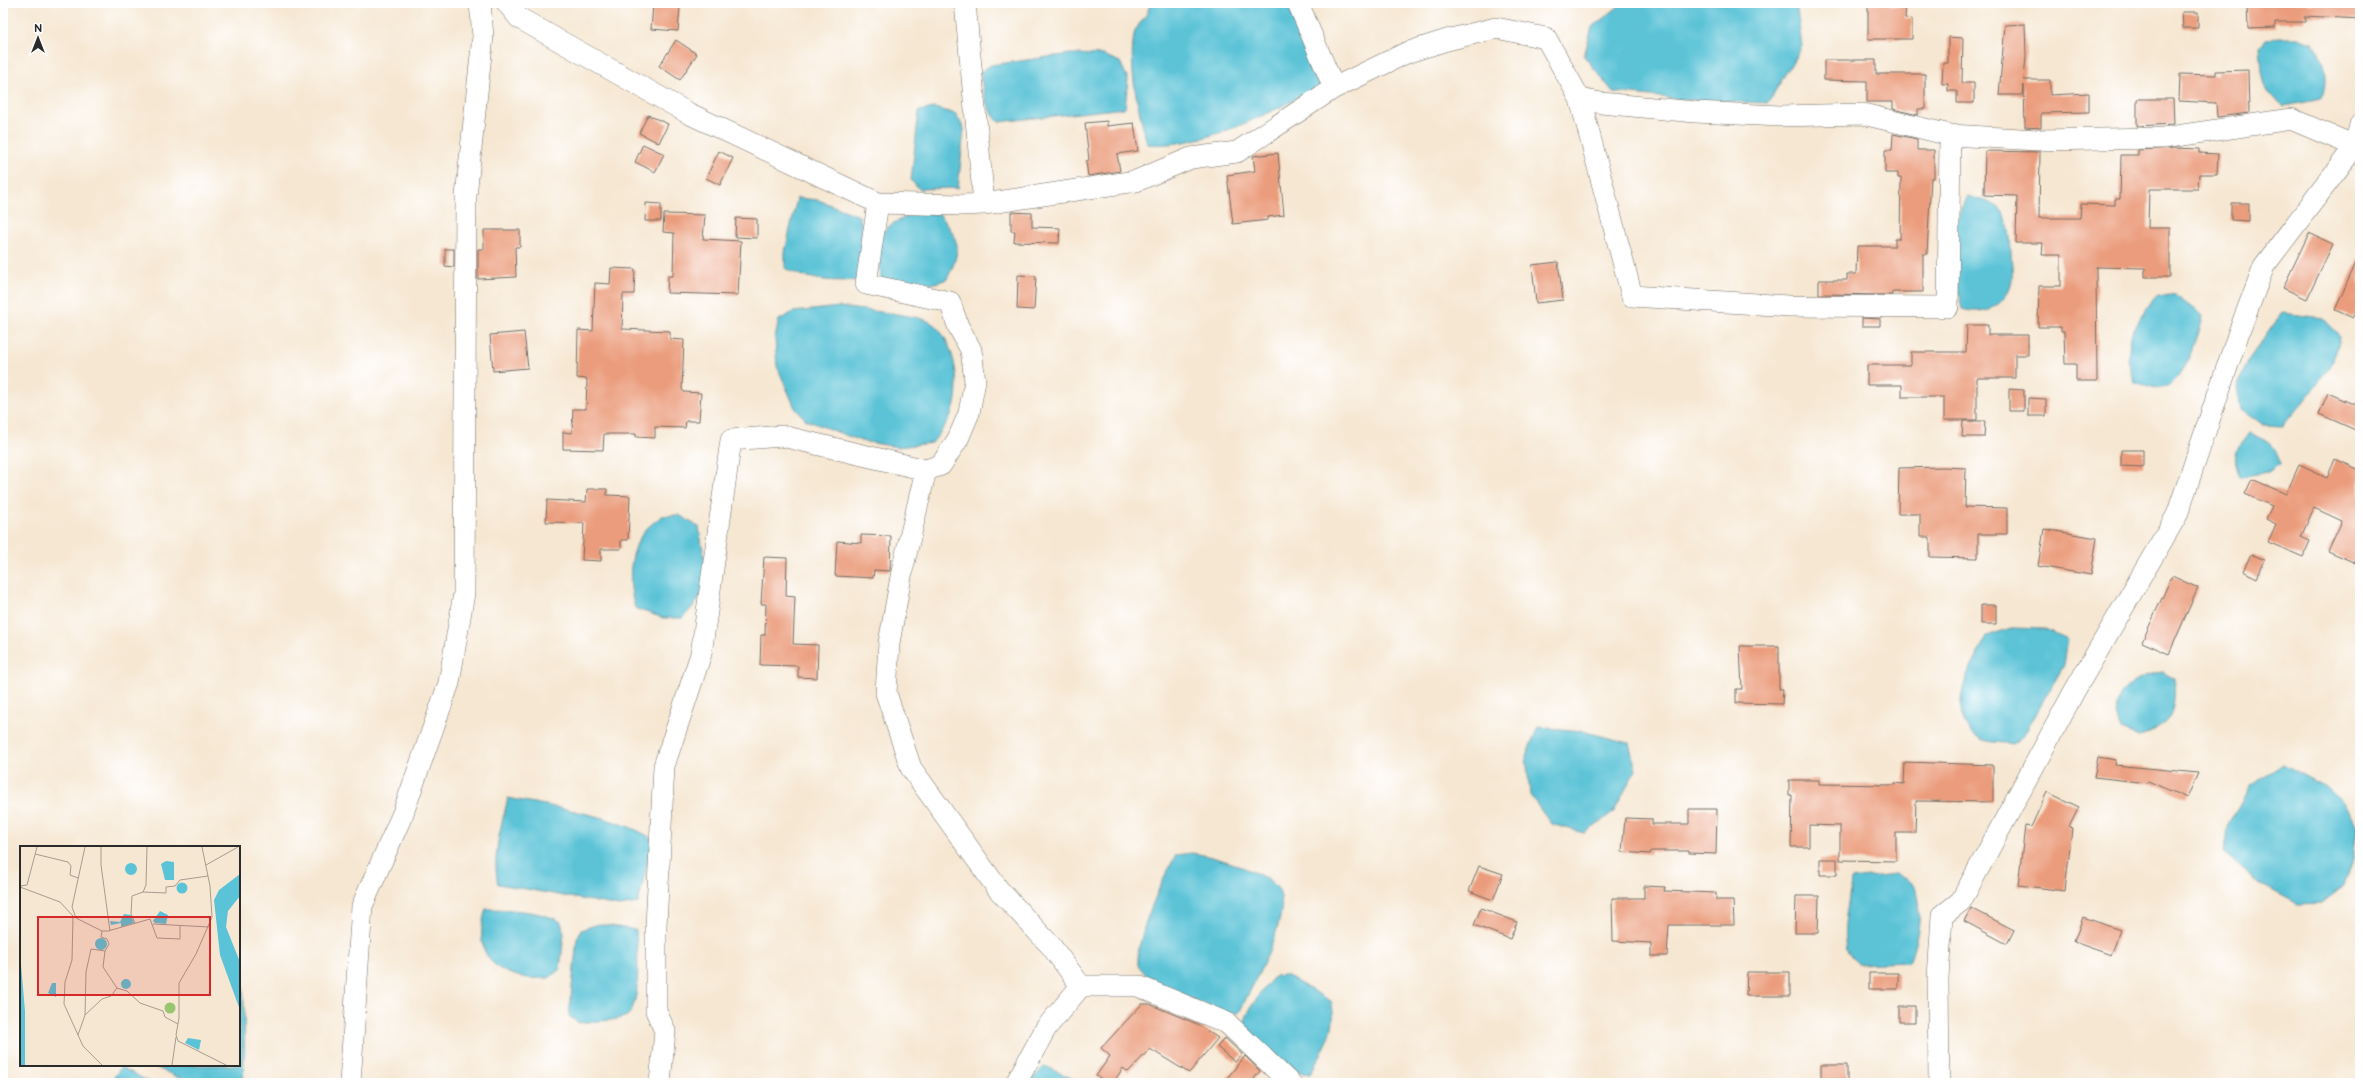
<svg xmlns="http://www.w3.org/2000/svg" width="2363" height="1086" font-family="'Balsamiq Sans',sans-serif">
<rect width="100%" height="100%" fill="#fff"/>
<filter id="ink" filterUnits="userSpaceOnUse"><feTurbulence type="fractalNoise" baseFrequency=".025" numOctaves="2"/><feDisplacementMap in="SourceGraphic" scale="8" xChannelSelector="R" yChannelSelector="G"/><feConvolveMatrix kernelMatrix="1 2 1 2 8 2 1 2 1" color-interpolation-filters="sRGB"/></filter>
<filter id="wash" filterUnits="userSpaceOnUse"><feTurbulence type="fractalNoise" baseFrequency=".012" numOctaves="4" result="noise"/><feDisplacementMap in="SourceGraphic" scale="16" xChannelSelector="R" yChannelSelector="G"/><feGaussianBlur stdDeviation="0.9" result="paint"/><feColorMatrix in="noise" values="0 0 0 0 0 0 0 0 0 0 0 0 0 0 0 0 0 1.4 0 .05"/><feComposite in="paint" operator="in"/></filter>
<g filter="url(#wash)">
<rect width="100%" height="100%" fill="#f6e7d2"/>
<!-- water -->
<path fill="#5bc3d7" stroke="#437781" d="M1150 3H1287L1320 86C1273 112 1202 149 1147 144 1139 110 1128 71 1134 35 1135 25 1148 19 1150 3Z
M1623 3H1796L1802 46 1768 103 1688 100 1613 92 1584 56 1592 27Z
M2281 38H2300L2313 42C2325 62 2328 77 2322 99L2284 106 2267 92 2262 72 2260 46 2266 39Z
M1070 54 1103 55 1120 62 1128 79 1125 108 999 122C985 108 983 91 980 72L991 65Z
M934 108 956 114 964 129 958 188 919 189 911 180 919 111Z
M1967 196C1978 199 1990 201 1999 208 2010 217 2010 239 2011 252 2011 260 2013 271 2012 279 2008 305 1986 316 1962 309L1958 291 1954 225Z
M797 198 818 200 859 216C867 236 862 258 860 280 835 282 808 281 785 268V252Z
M916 213 939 214C960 240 962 249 947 279 924 288 904 289 881 279 878 235 873 230 916 213Z
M2157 294 2176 296 2203 316C2200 334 2182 384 2162 388 2155 389 2142 384 2135 382L2127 360 2132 332Z
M839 307C858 310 916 314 930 322 953 335 962 384 954 407 950 420 940 433 932 443L898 447 861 441 806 420 795 408 777 366 775 338 779 320 793 312Z
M2282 313 2323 318 2340 336C2335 371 2304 399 2283 426L2263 425 2241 410 2237 387 2249 359Z
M2250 433C2268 441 2276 443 2280 464L2268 472 2240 477C2232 456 2234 450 2250 433Z
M679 515 699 527C705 567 716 588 682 618H663L635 608C628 583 628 555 643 533 648 526 656 521 662 516Z
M2011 628 2045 629 2068 639 2064 665 2024 735 2012 744C2003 742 1987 743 1979 738 1941 713 1972 665 1987 636Z
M2163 672 2174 679C2176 711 2172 726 2140 736L2121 729C2105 696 2133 675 2163 672Z
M1538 727 1582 731 1629 743 1636 769 1613 813 1584 833 1551 824 1530 795 1526 756Z
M2283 764 2326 787 2343 802 2357 827 2353 860 2344 886 2322 903 2298 904 2258 883 2223 852 2229 823 2251 786Z
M508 798C552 807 615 815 653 839L638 903 619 906 498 884C492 855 501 827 508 798Z
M1192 853C1211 856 1227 861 1244 868 1255 873 1271 878 1278 889 1294 915 1251 987 1239 1013L1222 1012 1151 981 1138 965C1136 936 1161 882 1176 855Z
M1895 874C1900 877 1908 880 1912 884 1927 901 1917 943 1909 962L1857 964C1854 959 1848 953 1846 948 1841 927 1850 901 1851 879Z
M486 909C508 909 543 911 561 922L564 934 560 969 549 978C539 978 527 979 518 976 482 967 476 941 486 909Z
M598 924 636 930C637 947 643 1009 625 1017 615 1021 591 1021 579 1023L569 1016 577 939 581 930Z
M239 927C244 979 246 1031 243 1083H190L151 1065H239Z
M1285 975 1331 1001C1339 1029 1323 1050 1310 1074 1290 1075 1258 1039 1244 1025 1248 1007 1263 989 1275 976Z
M1045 1066 1082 1083H1028Z
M121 1067 151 1083H110Z"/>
<g id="blocks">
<!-- building -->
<path fill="#eb9c7c" d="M1868 3H1889V6H1906L1905 18 1912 19V39H1868Z
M2247 3H2360V19L2305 16V22H2275V28L2248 29Z
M653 5 680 7 678 31 651 29Z
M2182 12H2198V28H2183Z
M2025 24 2026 56 2024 80H2050V95L2089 93V112L2041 113V128L2025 127 2024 85 2023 95H1999L2005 25Z
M1948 37 1963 38 1962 83H1974V103H1957V91H1948V84H1942L1943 63H1948Z
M676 40 697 54 680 80 659 66Z
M1824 60H1876V74H1925V109H1918V115L1893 109V102H1867V81L1824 80Z
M2248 70 2249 113 2217 117 2216 103 2179 101 2180 74 2216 75V71Z
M2137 99H2173L2174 124 2137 126Z
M648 115 668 124 659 143 639 133Z
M1107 121V126L1134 123 1138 151 1117 154 1120 171 1088 176 1086 161 1089 160 1085 123Z
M1893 134 1917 139V150H1934V178H1931L1927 254H1923V292H1892V295L1819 294V280H1847V274H1856L1857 246H1895V239H1900L1901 178H1898V173H1885V150H1892Z
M643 144 664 154 655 172 635 162Z
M2175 148 2199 149V153L2218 154 2217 174H2199L2198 189H2149L2148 228H2170V277H2145V268L2096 267 2097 381H2076V364H2065L2064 331H2061V327H2038L2039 286H2061V255H2042L2043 243H2016L2017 196 1984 195 1985 151 2040 152 2039 218H2080L2081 204 2115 205V199H2120L2121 155H2138V150Z
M719 151 733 158 720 185 706 178Z
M1278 153 1284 215 1268 217V220L1233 224 1227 175 1255 171 1253 156Z
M646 203 661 204V221H645Z
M2231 203H2249V221L2231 220Z
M1011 212 1032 213V227L1060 228 1059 243 1014 242 1015 231H1011Z
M664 214 705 215 703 239 741 241 738 295 667 293 668 276H673L674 233 663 232Z
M736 218 757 219V238L735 237Z
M484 230H520V247H515L516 277 478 279V249H484Z
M2309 233 2333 244 2307 299 2283 288Z
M445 249H454V267L445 266Z
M2360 254V303L2353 318 2335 310Z
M1558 262 1563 300 1536 303 1532 265Z
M611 268 635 269 634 294H623L622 329 670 331V339L684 340 682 389 684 392 701 393 699 421H686L685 428 655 427V438L636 437V434H604L603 450 563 449V432L572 433 573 409H586L587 379 577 378 578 330 593 331 595 283 610 284Z
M1018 275 1036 276 1034 310 1017 309Z
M1862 318 1880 319V326H1862Z
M1967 325H1988V335H2028V355H2015V378H1977V420H1944V397H1902V385H1867V365H1911V352H1966Z
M524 332 528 368 493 371 490 335Z
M2009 389 2024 390V411H2009Z
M2328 393 2360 407V432L2319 414Z
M2028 398 2046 399V416H2028Z
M1963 421H1985L1984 437H1962Z
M2121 450H2143V467L2121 466Z
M2335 459 2360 470V565L2328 551 2342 521 2314 508 2301 537 2310 541 2303 557 2268 542 2276 524 2266 519 2272 506 2245 494 2252 479 2286 494 2299 465 2327 478Z
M1944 467 1966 468 1965 507 2007 508V534H1978V558L1930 557V537H1920V514H1898L1899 468Z
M587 489H607V495L630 496 628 540H621V549H601V561L582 560 584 523 546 522 547 500 586 502Z
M2044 529 2097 538 2091 575 2038 566Z
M861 535 891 536 890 571 874 570 873 578 835 576 837 541 861 543Z
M2251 554 2265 560 2257 578 2243 571Z
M764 557 787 558 786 596 795 597 793 644 818 645 817 678 798 677V666L760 665 761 635H765L766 604H761Z
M2172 576 2198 588 2169 654 2142 642Z
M1981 605H1996V624H1981Z
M1740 646H1779V689H1783L1782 704 1736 703V689H1742Z
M2098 757 2116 760 2115 765 2198 773 2187 798 2148 781 2147 783 2094 777Z
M1905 762 1993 765V802L1916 801 1915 833H1896V861L1840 860V826L1809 825V847H1791L1792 795H1789V780H1819V784L1895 785V783L1904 784Z
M2047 792 2079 807 2069 827 2072 828 2065 891 2018 885 2025 826 2031 827Z
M1689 809H1717L1716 854 1689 853V851H1651L1650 854 1622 852 1625 818 1652 819V824H1689Z
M1820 859H1837V875H1820Z
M1479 866 1503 874 1493 900 1469 891Z
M1644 886 1665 887 1664 891 1716 893V900H1733L1734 925H1669L1667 956H1651V943L1613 941 1612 898H1644Z
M1796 896H1819L1818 933H1795Z
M1481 908 1517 922 1510 939 1474 925Z
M1971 908 2014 930 2007 944 1964 921Z
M2083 917 2120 930 2111 955 2074 942Z
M1747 972H1790V996H1746Z
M1869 973H1898V989H1869Z
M1142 1004H1149L1197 1024 1218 1038 1189 1073 1150 1049 1128 1072 1123 1068 1113 1083H1106L1096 1076 1110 1056 1101 1048Z
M1899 1006H1915V1022H1899Z
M1225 1038 1242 1054 1235 1062 1217 1047Z
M1245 1056 1260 1071 1251 1083H1223Z
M1821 1065H1847V1083H1821Z"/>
</g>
</g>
<g filter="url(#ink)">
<use href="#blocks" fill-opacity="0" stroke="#726d65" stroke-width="1"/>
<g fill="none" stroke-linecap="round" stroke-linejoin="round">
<defs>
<path id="street" d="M507 3 519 18 688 113 878 203 962 205 984 204 1136 181 1191 158 1237 152 1334 88 1406 53 1447 40 1496 28 1546 38 1580 99 1632 296 1788 306 1948 307 1950 135
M965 3 984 204
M1298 3 1334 88
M1580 99 1601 103 1695 112 1780 116 1863 114 1950 135 2038 140 2163 138 2291 119 2355 146
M926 470 902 571 889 643 886 693 911 768 998 889 1051 946 1081 986
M350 1083 362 906 403 813 449 683 464 593 466 196 483 36 480 3
M660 1083 665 1031 656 1011V926L664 766 701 654 731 440 782 436 926 470 941 465 958 439 969 413 975 381 971 350 958 326 950 302 866 284 878 203
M1016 1083 1046 1028 1081 986H1138L1227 1023 1290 1083
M1939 1083 1938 978 1942 916 1961 901 2075 690 2177 515 2239 332 2264 266 2355 146 2360 125"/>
</defs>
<!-- street casing -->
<use href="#street" stroke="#726d65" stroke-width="22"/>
<!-- street -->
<use href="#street" stroke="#fff" stroke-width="21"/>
</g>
</g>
<!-- overview -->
<g transform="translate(20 846)">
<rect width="220" height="220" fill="#f6e7d2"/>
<path d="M144.5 162a5.5 5.5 0 1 1 11 0a5.5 5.5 0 1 1-11 0Z" fill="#99c572"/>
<path d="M146 15 154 16V34H145L141 18ZM105 23a6 6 0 1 1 12 0a6 6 0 1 1-12 0ZM220 28V50L208 65 206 81 220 116V164L200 109 194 54 199 44ZM156.5 42a5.5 5.5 0 1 1 11 0a5.5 5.5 0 1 1-11 0ZM140 65 148 69 146 78 135 77 133 75ZM104 68 111 69 114 77 101 81V77L91 79 90 75 100 76ZM75 98a6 6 0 1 1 12 0a6 6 0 1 1-12 0ZM0 107 5 165V219H0ZM101 138a5 5 0 1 1 10 0a5 5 0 1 1-10 0ZM32 137H36V151L28 147ZM168 192 181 194 179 204 165 197Z" fill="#5bc3d7"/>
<path fill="none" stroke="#a59c8f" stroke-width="1" d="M65 1 52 61 56 72 82 85H88L130 73 137 92 160 93V80M81 1V19L90 85M182 1 190 40 192 71 176 108 159 137V172L156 189 158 195 206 219M15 8 48 16 51 20 50 29 58 32M186 19 218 1M0 40 7 39 17 1M0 41 40 56 53 70 52 114 45 136 44 158 63 200 82 219M123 46 126 39 127 1M115 77 111 68 112 50 123 46 146 47V41L155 40 160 34 188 30M133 78 189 81M85 105 83 121 97 142M65 169 66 126 71 103 85 105 89 98 87 93 81 91 82 85M58 189 65 169 82 153 91 150 97 142 107 145 120 157 143 165 145 171 158 178M152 219 156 191"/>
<path fill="#d62828" fill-opacity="0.15" stroke="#d62828" stroke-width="2" d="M18 71H190V149H18Z"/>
<rect width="220" height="220" fill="none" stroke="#2b2b2b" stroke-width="2"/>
</g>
<!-- margin -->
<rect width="2363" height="1086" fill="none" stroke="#fff" stroke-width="16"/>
<!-- north arrow -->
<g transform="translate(38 38)" stroke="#ffffff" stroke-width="3" paint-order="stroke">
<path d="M0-3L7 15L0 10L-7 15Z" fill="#2b2b2b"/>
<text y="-6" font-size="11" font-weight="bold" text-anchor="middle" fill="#2b2b2b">N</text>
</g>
</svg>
